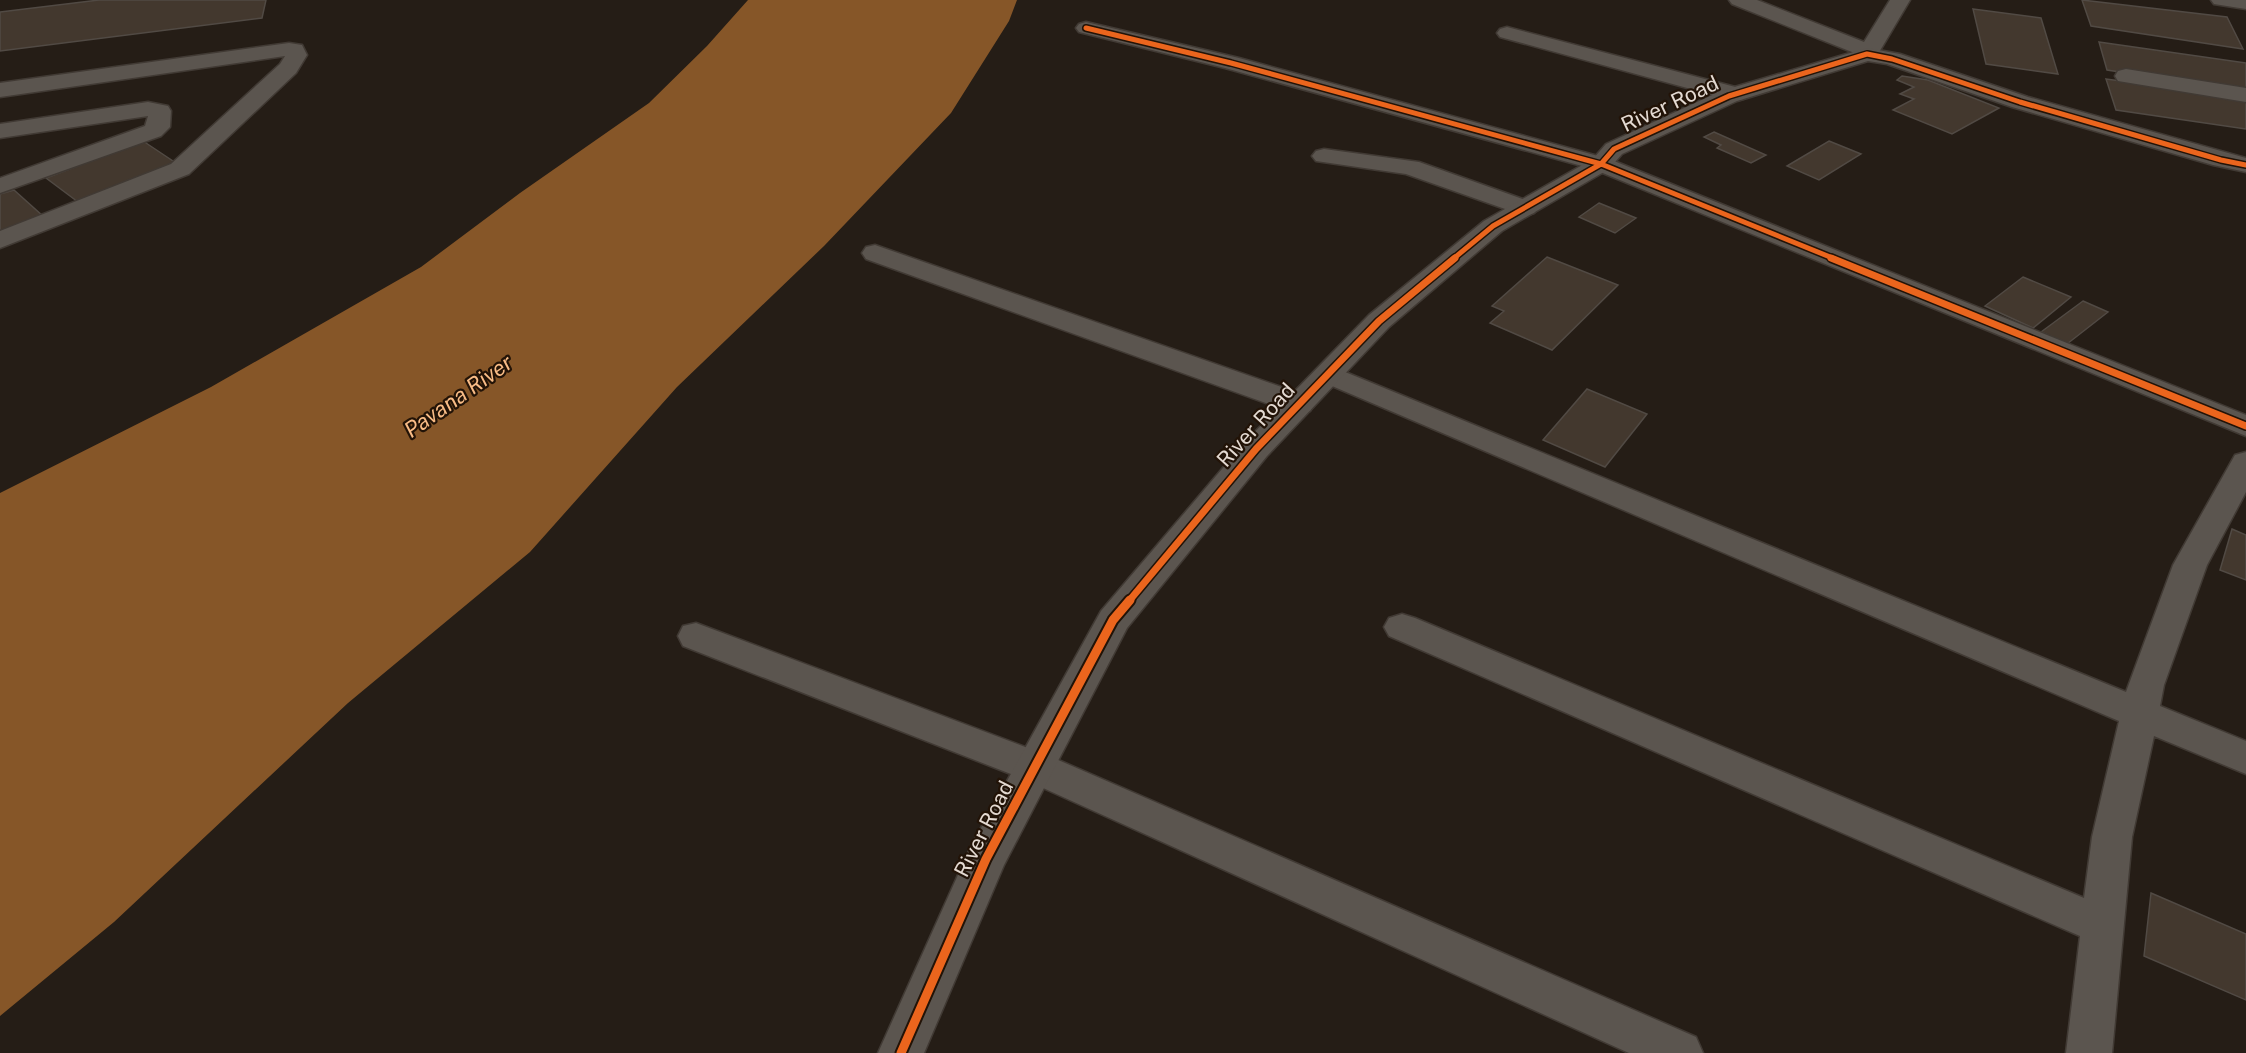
<svg xmlns="http://www.w3.org/2000/svg" width="2246" height="1053" font-family="'Public Sans',sans-serif">
<rect width="100%" height="100%" fill="#251d16"/>
<!-- water -->
<path fill="#865628" d="M748 0H1017L1009 21 951 113 824 246 677 387 530 552 348 703 114 922 0 1016V493L211 387 421 267 520 193 649 103 707 46Z"/>
<!-- building -->
<path fill="#43382e" stroke="#514a44" stroke-width="1.5" d="M99 0H266L262 18 0 51V12Z
M2082 0 2227 17 2243 49 2091 26Z
M1973 9 2041 18 2058 74 1986 64Z
M2099 42 2246 63V91L2107 70Z
M1902 76 1928 80 1999 108 1952 134 1893 110 1914 99 1900 94 1914 87 1897 80Z
M2106 79 2246 98V129L2116 110Z
M1714 132 1766 155 1751 163 1717 148 1721 145 1704 137Z
M143 141 176 163 78 202 46 178Z
M1829 141 1861 154 1819 180 1787 166Z
M14 190 44 217 0 234V194Z
M1599 203 1636 218 1615 233 1579 217Z
M1547 257 1618 285 1552 350 1490 323 1504 311 1492 306Z
M2023 277 2071 297 2033 328 1985 306Z
M2083 301 2108 312 2067 344 2041 332Z
M1587 389 1647 414 1605 467 1543 440Z
M2232 529 2246 535V580L2220 570Z
M2151 893 2246 934V1000L2144 956Z"/>
<g fill="none" stroke-linecap="round" stroke-linejoin="round">
<defs>
<path id="minor" d="M1729 0H1757L1864 42 1890 0H1910L1875 59 1867 60 1859 59 1857 54 1732 4Z
M2211 0H2246V9L2214 4Z
M1086 22 1239 58 1609 159 2246 415V436L1593 169 1225 68 1079 32 1076 28 1079 24Z
M1507 27 1743 89 1746 94 1743 99 1735 101 1500 37 1497 33 1500 29Z
M289 43 302 45 307 55 296 73 189 174 0 248V231L171 164 280 64 285 56 0 97V83Z
M2126 69 2246 88V102L2118 81 2115 76 2118 71Z
M148 102 168 106 171 111 170 127 161 136 0 193V178L145 126 148 116 0 138V124Z
M1324 149 1419 162 1534 203 1538 208 1534 213 1525 216 1406 174 1316 161 1312 156 1316 151Z
M875 245 1310 397 1314 404 1310 411 1299 413 1288 411 866 259 862 253 866 247Z
M1328 365 2126 692 2173 565 2235 455 2246 452V492L2207 565 2164 685 2160 706 2246 741V774L2154 736 2132 837 2112 1053H2066L2080 936 1389 636 1384 627 1389 618 1402 614 1415 618 2084 898 2092 837 2119 721 1318 380 1313 374 1318 368Z
M696 623 1049 756 1696 1037 1703 1053H1629L1021 778 683 646 678 636 683 626Z"/>
<path id="tertiary" d="M1867 48 1900 54 2028 97 2246 158V172L2213 165 2012 107 1887 64 1868 61 1737 101 1622 154 1609 169 1502 231 1389 327 1267 456 1127 628 1004 865 924 1053H878L971 846 1101 611 1245 442 1369 315 1484 221 1593 159 1606 144 1721 91Z"/>
</defs>
<!-- minor casing -->
<use href="#minor" stroke="#413a34" stroke-width="3"/>
<!-- tertiary casing -->
<use href="#tertiary" stroke="#413a34" stroke-width="3"/>
<!-- minor -->
<use href="#minor" fill="#5b554f" fill-rule="evenodd"/>
<!-- tertiary -->
<use href="#tertiary" fill="#5b554f" fill-rule="evenodd"/>
<defs>
<path id="cycleway-far2" d="M1086 28 1231 63 1601 164 1835 259
M1453 259 1493 226 1601 164 1614 149 1729 96 1867 54 1892 59 2020 102 2221 160 2246 165"/>
<path id="cycleway-far1" d="M1831 258 2246 426
M1129 601 1256 449 1379 321 1455 258"/>
<path id="cycleway" d="M901 1053 986 859 1113 620 1130 600"/>
</defs>
<!-- cycleway-far2 casing -->
<use href="#cycleway-far2" stroke="#221307" stroke-width="8"/>
<!-- cycleway-far1 casing -->
<use href="#cycleway-far1" stroke="#221307" stroke-width="10"/>
<!-- cycleway casing -->
<use href="#cycleway" stroke="#221307" stroke-width="13"/>
<!-- cycleway-far2 -->
<use href="#cycleway-far2" stroke="#eb651d" stroke-width="5"/>
<!-- cycleway-far1 -->
<use href="#cycleway-far1" stroke="#eb651d" stroke-width="7"/>
<!-- cycleway -->
<use href="#cycleway" stroke="#eb651d" stroke-width="9"/>
</g>
<g text-anchor="middle" stroke-width="4.5" stroke-linejoin="round" paint-order="stroke">
<!-- street labels -->
<g font-size="21" fill="#e4dad2" stroke="#221307">
<text transform="translate(1670 104) rotate(-25)" y="7">River Road</text>
<text transform="translate(1256 425) rotate(-48)" y="7">River Road</text>
<text transform="translate(984 829) rotate(-63)" y="7">River Road</text>
</g>
<!-- water labels -->
<g font-size="22" font-style="italic" fill="#f9bc86" stroke="#221307">
<text transform="translate(458 396) rotate(-35)" y="8">Pavana River</text>
</g>
</g>
</svg>
